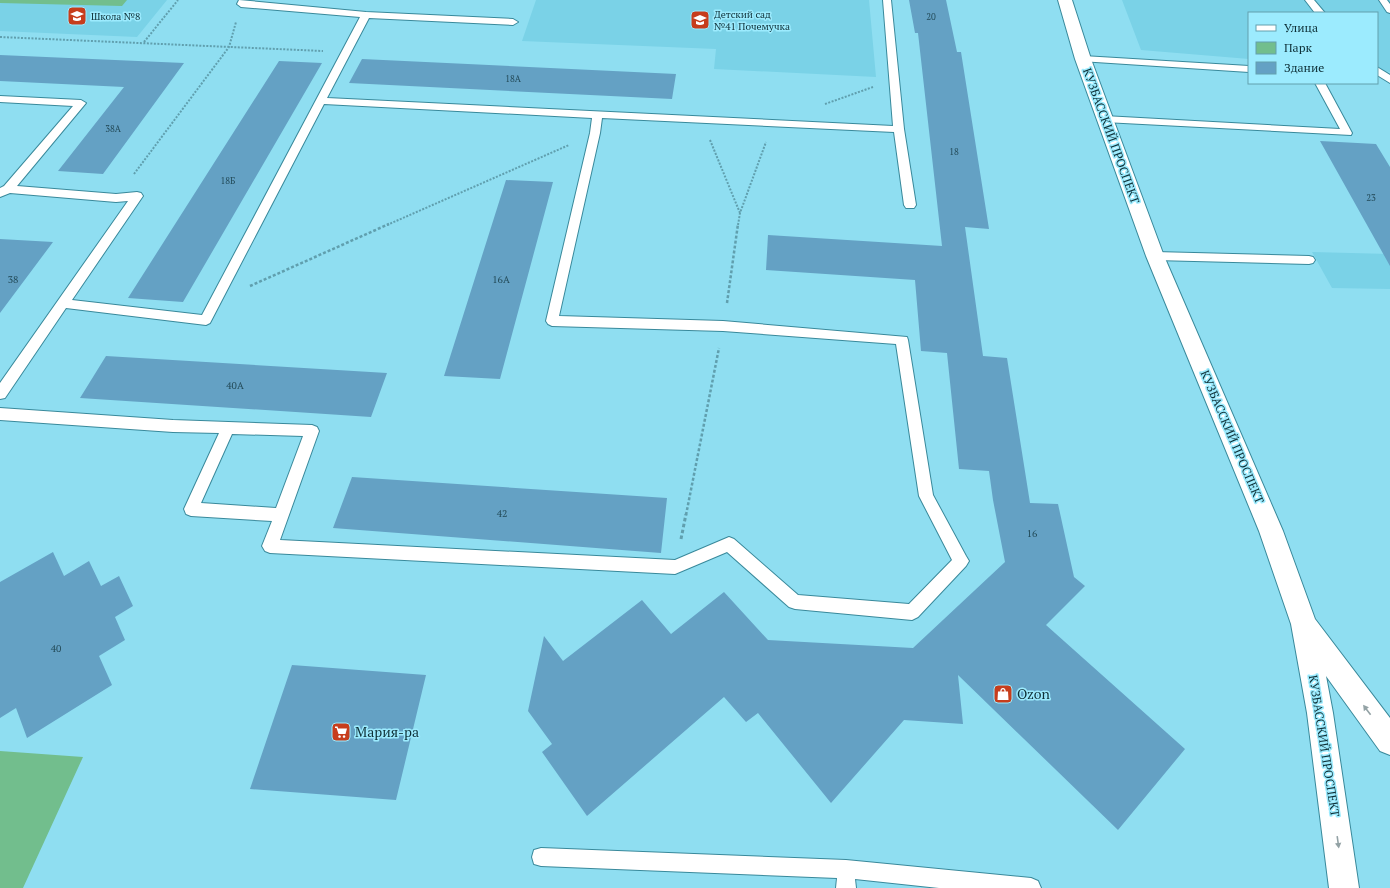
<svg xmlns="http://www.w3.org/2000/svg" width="1390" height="888" font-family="'PT Serif',serif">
<rect width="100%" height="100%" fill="#8fdef1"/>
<!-- built -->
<path fill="#7ad2e7" d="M0 0H167L137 37 0 31Z
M536 0H869L876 77 714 69 716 49 522 41Z
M1122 0H1390V72L1377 70V13H1249V59L1141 50Z
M1312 252 1390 254V289L1332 288Z"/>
<!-- green -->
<path fill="#72be8d" d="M0 0H127L122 6 0 3Z
M0 751 83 757 23 888H0Z"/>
<!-- building -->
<path fill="#64a1c4" d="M909 0H946L957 52H961L989 229 965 227 983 356 1007 358 1030 503 1058 504 1074 577 1085 586 1046 625 1185 749 1118 830 958 675 963 724 904 720 831 803 758 713 746 722 724 697 587 816 542 752 552 744 528 711 544 636 563 661 642 600 671 634 724 592 768 640 913 648 1005 562 993 500 989 471 959 469 947 353 921 351 915 280 766 270 768 235 942 246 918 33H915Z
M0 55 184 63 103 174 58 171 124 87 0 81Z
M362 59 676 74 672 99 349 83Z
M279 61 322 63 183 302 128 298Z
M1320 141 1376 144 1390 167V266Z
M506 180 553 182 500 379 444 376Z
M0 239 53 242 0 313Z
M106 356 387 373 371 417 80 398Z
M352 477 667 498 661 553 333 528Z
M53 552 64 576 89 561 101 586 119 576 133 606 115 617 125 640 99 656 112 685 27 738 16 708 0 718V582Z
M292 665 426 675 396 800 250 789Z"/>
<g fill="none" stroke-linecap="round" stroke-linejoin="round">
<defs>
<path id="service" d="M239 0 366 12 513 19 518 22 513 25 369 18 327 98 893 126 883 0H891L904 129 916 205 914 208H906L904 205 894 132 602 118 600 133 559 316 723 321 907 337 908 340 933 495 966 556 969 561 966 566 918 617 912 620 795 609 789 607 727 552 675 574 270 553 265 551 262 546 272 521 191 516 186 514 184 509 219 433 173 432 0 420V408L173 420 312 425 317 427 319 431 280 540 675 560 729 537 734 539 798 595 909 604 952 560 919 496 896 344 723 331 552 326 548 324 546 321 590 133 592 118 324 104 210 323 206 325 66 308 5 398 0 399V383L128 201 116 202 10 193 0 197V188L4 186 73 106 0 102V96L81 100 86 103 17 186 116 194 137 192 141 193 143 196 72 300 202 315 360 17 241 7 237 4ZM232 434 303 436 276 508 201 503Z
M1305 0H1314L1325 13H1315Z
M1379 0H1387L1390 4V13L1387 12Z
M1083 56 1249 66V72L1080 61 1078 59 1080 57Z
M1377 67 1390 75V83L1377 75Z
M1315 83H1325L1352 133 1351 135 1104 122 1099 119 1104 116 1340 129Z
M1155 252 1309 256 1313 257 1315 260 1313 263 1309 264 1155 260 1151 259 1149 256 1151 253Z
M541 848 846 860 1031 878 1038 881 1041 888H939L855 879 856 888H836L837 878 541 866 534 864 532 857 534 850Z"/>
<path id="tertiary" d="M1058 0H1072L1091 59 1164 256 1283 531 1315 619 1390 718V755L1380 751 1326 676 1333 713 1359 888H1329L1307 713 1291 624 1259 531 1146 256 1075 59Z"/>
</defs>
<!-- service casing -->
<use href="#service" stroke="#39899b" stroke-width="2"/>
<!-- tertiary casing -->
<use href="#tertiary" stroke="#39899b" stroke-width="2"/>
<!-- path-far2 -->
<path stroke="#609fae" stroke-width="2" stroke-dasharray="2 1.5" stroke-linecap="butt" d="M0 37 323 51
M144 42 178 0
M825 104 873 87
M710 140 740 213
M134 174 229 47 236 22
M387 225 569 145
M738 225 740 213 766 142"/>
<!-- path-far1 -->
<path stroke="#609fae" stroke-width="2.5" stroke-dasharray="3 2" stroke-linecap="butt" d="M250 286 389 224
M727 303 738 224
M686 515 719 348"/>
<!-- path -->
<path stroke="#609fae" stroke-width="3" stroke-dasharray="3.5 2.5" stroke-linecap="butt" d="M681 539 686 514"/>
<!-- service -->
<use href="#service" fill="#fff" fill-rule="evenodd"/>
<!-- tertiary -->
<use href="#tertiary" fill="#fff" fill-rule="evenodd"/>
</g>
<!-- one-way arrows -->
<defs><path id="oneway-solid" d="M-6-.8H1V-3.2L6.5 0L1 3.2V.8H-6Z"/></defs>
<g fill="#93a2a5">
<use href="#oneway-solid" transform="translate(1367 710) rotate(-127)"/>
<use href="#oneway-solid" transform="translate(1338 842) rotate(82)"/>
</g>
<!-- icons -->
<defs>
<symbol id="school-square" viewBox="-11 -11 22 22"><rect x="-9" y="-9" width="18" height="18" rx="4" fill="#c73d1c" stroke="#9cebfe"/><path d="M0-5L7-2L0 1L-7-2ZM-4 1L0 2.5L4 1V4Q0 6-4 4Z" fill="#fff"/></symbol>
<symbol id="shop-square" viewBox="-11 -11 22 22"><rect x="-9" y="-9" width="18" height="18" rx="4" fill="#c73d1c" stroke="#9cebfe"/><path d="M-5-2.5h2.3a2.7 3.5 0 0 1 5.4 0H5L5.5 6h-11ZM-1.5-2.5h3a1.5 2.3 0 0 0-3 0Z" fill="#fff"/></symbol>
<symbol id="supermarket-square" viewBox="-11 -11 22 22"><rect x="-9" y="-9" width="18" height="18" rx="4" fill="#c73d1c" stroke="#9cebfe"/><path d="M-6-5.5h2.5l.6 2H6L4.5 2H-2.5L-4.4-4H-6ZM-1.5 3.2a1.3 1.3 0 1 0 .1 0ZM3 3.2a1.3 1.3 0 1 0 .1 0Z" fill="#fff"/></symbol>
</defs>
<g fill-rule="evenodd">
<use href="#school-square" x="66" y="5" width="22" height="22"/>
<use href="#school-square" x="689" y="9" width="22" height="22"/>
<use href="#shop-square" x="992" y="683" width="22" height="22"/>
<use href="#supermarket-square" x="330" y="721" width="22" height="22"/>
</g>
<g text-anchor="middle" stroke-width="3" stroke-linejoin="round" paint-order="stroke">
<!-- far-number labels -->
<g font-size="9" fill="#244c5a">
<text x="931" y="20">20</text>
<text x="513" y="82">18А</text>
<text x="113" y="132">38А</text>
<text x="954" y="155">18</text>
<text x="228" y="184">18Б</text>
<text x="1371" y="201">23</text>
</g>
<!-- far-poi labels -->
<g font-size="10" fill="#0e3037" stroke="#9cebfe" text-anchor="start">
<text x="714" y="18">Детский сад<tspan x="714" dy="12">№41 Почемучка</tspan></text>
<text x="91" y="20">Школа №8</text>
</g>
<!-- number labels -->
<g font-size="10" fill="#244c5a">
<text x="13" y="283">38</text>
<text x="501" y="283">16А</text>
<text x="235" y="389">40А</text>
<text x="502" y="517">42</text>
<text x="1032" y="537">16</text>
<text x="56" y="652">40</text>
</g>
<!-- street labels -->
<g font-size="12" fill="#0e3037" stroke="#9cebfe">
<text transform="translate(1111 136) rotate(70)" y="4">КУЗБАССКИЙ ПРОСПЕКТ</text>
<text transform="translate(1232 437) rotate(67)" y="4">КУЗБАССКИЙ ПРОСПЕКТ</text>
<text transform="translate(1324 746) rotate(81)" y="4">КУЗБАССКИЙ ПРОСПЕКТ</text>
</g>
<!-- near-poi labels -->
<g font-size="14" fill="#0e3037" stroke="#9cebfe" text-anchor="start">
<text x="1017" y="699">Ozon</text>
<text x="355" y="737">Мария-ра</text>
</g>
</g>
<!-- legend -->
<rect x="1248" y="12" width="130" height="72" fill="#9cebfe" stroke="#63a0ae"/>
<rect x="1256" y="25" width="20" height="6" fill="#ffffff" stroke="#63a0ae"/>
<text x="1284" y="32" font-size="12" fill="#0e3037">Улица</text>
<rect x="1256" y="42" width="20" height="12" fill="#72be8d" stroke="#63a0ae"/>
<text x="1284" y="52" font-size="12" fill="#0e3037">Парк</text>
<rect x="1256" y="62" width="20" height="12" fill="#64a1c4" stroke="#63a0ae"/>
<text x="1284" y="72" font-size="12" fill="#0e3037">Здание</text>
</svg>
